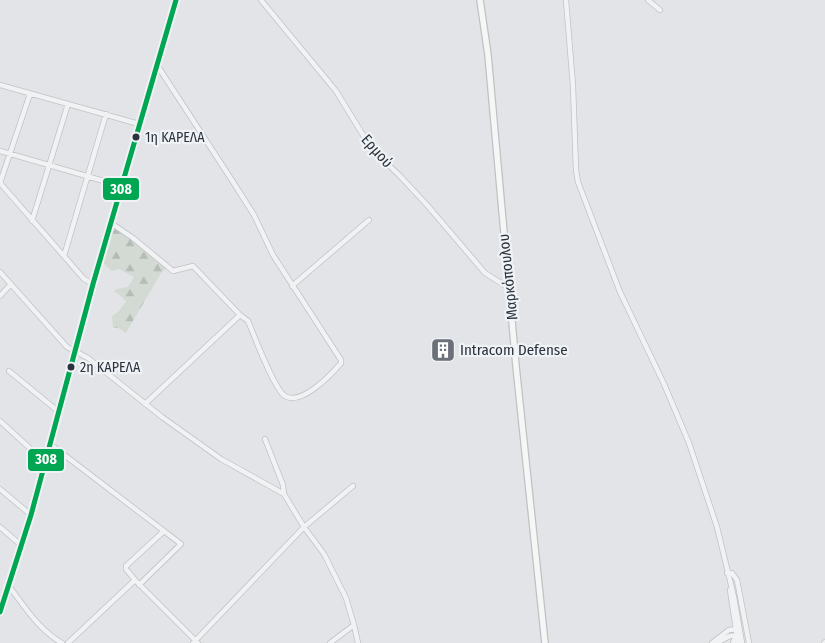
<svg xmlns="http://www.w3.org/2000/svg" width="825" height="643" font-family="'Fira Sans Condensed',sans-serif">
<defs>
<pattern id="forest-firs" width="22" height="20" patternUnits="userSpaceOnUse" patternTransform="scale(1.25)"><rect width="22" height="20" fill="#d3dad3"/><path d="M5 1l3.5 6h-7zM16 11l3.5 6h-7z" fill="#b5bcb6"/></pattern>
</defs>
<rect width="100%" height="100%" fill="#e2e4e7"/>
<!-- forest -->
<path fill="url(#forest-firs)" d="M114 229 120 230 167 267 161 273 126 333 118 328H113L112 316 118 312 126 302 123 298 114 291 117 289 128 287 134 277 119 269 112 271 102 262 110 230Z"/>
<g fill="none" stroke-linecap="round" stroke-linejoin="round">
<defs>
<path id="minor" d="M261 0 336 91 371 148 400 176 427 205 485 273 509 288
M566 0 573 86 576 170 578 182 620 292 664 384 689 443 717 527 734 597 742 643
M648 0 660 10
M157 65 235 185 254 215 273 255 341 360V363C331 375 301 406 285 396 274 389 254 335 248 321L240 315
M0 85 139 124
M0 151 121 186
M0 183 84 279 93 284
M0 183 30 94
M32 221 68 104
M111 223 133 238 173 271 193 266 240 315 145 404
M64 256 106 114
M0 272 67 347 88 358 162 417 221 459 284 494 304 527 324 554 346 598 354 625 330 643
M292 286 369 220
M0 296 11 284
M9 371 59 412
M0 421 46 463
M265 439 283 485 284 494
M50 444 181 544 139 585
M0 489 31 515
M0 527 22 546
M164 531 126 566V569L135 580 198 643
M727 573H732L737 580 749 643
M9 586C24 606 39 630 62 643
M730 590 738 643
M354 625 358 643
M68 643 135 580
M193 643 304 527 353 486
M712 643 729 630 738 629
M716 643 730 636 738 635
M733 643 736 635
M824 643 825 642"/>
<path id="major" d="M480 0 488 55 516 366 545 643
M0 612 31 515 93 284 176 0"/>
</defs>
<!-- minor casing -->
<use href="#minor" stroke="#c1c2c5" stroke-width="6"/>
<!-- major casing -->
<use href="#major" stroke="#bfc1c4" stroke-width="8"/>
<!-- minor -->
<use href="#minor" stroke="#f1f2f4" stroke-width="4.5"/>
<!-- major -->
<use href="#major" stroke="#f6f6f6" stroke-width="5.5"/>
<defs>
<path id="bus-1" d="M0 612 31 515 93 284 176 0"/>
</defs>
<!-- bus-1 casing -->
<use href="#bus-1" stroke="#f0f3f6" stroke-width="9"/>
<!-- bus-1 -->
<use href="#bus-1" stroke="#00a651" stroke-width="5"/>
</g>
<!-- icons -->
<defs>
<symbol id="building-square" viewBox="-11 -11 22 22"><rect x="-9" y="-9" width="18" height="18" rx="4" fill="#6b7079" stroke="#f0f3f6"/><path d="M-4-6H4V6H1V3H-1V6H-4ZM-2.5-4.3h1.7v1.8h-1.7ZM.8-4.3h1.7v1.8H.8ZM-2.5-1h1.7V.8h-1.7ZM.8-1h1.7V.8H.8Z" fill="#fff"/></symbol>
</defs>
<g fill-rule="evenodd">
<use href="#building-square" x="429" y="336" width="28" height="28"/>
</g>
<!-- markers -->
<g fill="#2b323e" stroke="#f0f3f6" stroke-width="2">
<circle cx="136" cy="137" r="4.5"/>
<circle cx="71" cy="367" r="4.5"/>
</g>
<g text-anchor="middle" stroke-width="4.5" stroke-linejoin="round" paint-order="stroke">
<!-- bus labels -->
<g font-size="14" fill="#2b323e" stroke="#f0f3f6" text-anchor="start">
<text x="145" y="142">1η ΚΑΡΕΛΑ</text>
<text x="80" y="372">2η ΚΑΡΕΛΑ</text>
</g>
<!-- street labels -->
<g font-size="15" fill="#2b323e" stroke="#f0f3f6">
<text transform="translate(377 151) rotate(48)" y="5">Ερμού</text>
<text transform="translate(508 277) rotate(-96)" y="5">Μαρκόπουλου</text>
</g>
<!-- poi labels -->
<g font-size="15" fill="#2b323e" stroke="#f0f3f6" text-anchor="start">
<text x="460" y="355">Intracom Defense</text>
</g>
</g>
<g stroke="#f0f3f6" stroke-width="2">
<rect x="102" y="177" width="38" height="24" rx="5" fill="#00a651"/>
<rect x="27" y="448" width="38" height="24" rx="5" fill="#00a651"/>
</g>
<g font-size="14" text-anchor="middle" font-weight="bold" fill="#fff">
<text x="121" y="194">308</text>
<text x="46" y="464">308</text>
</g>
</svg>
